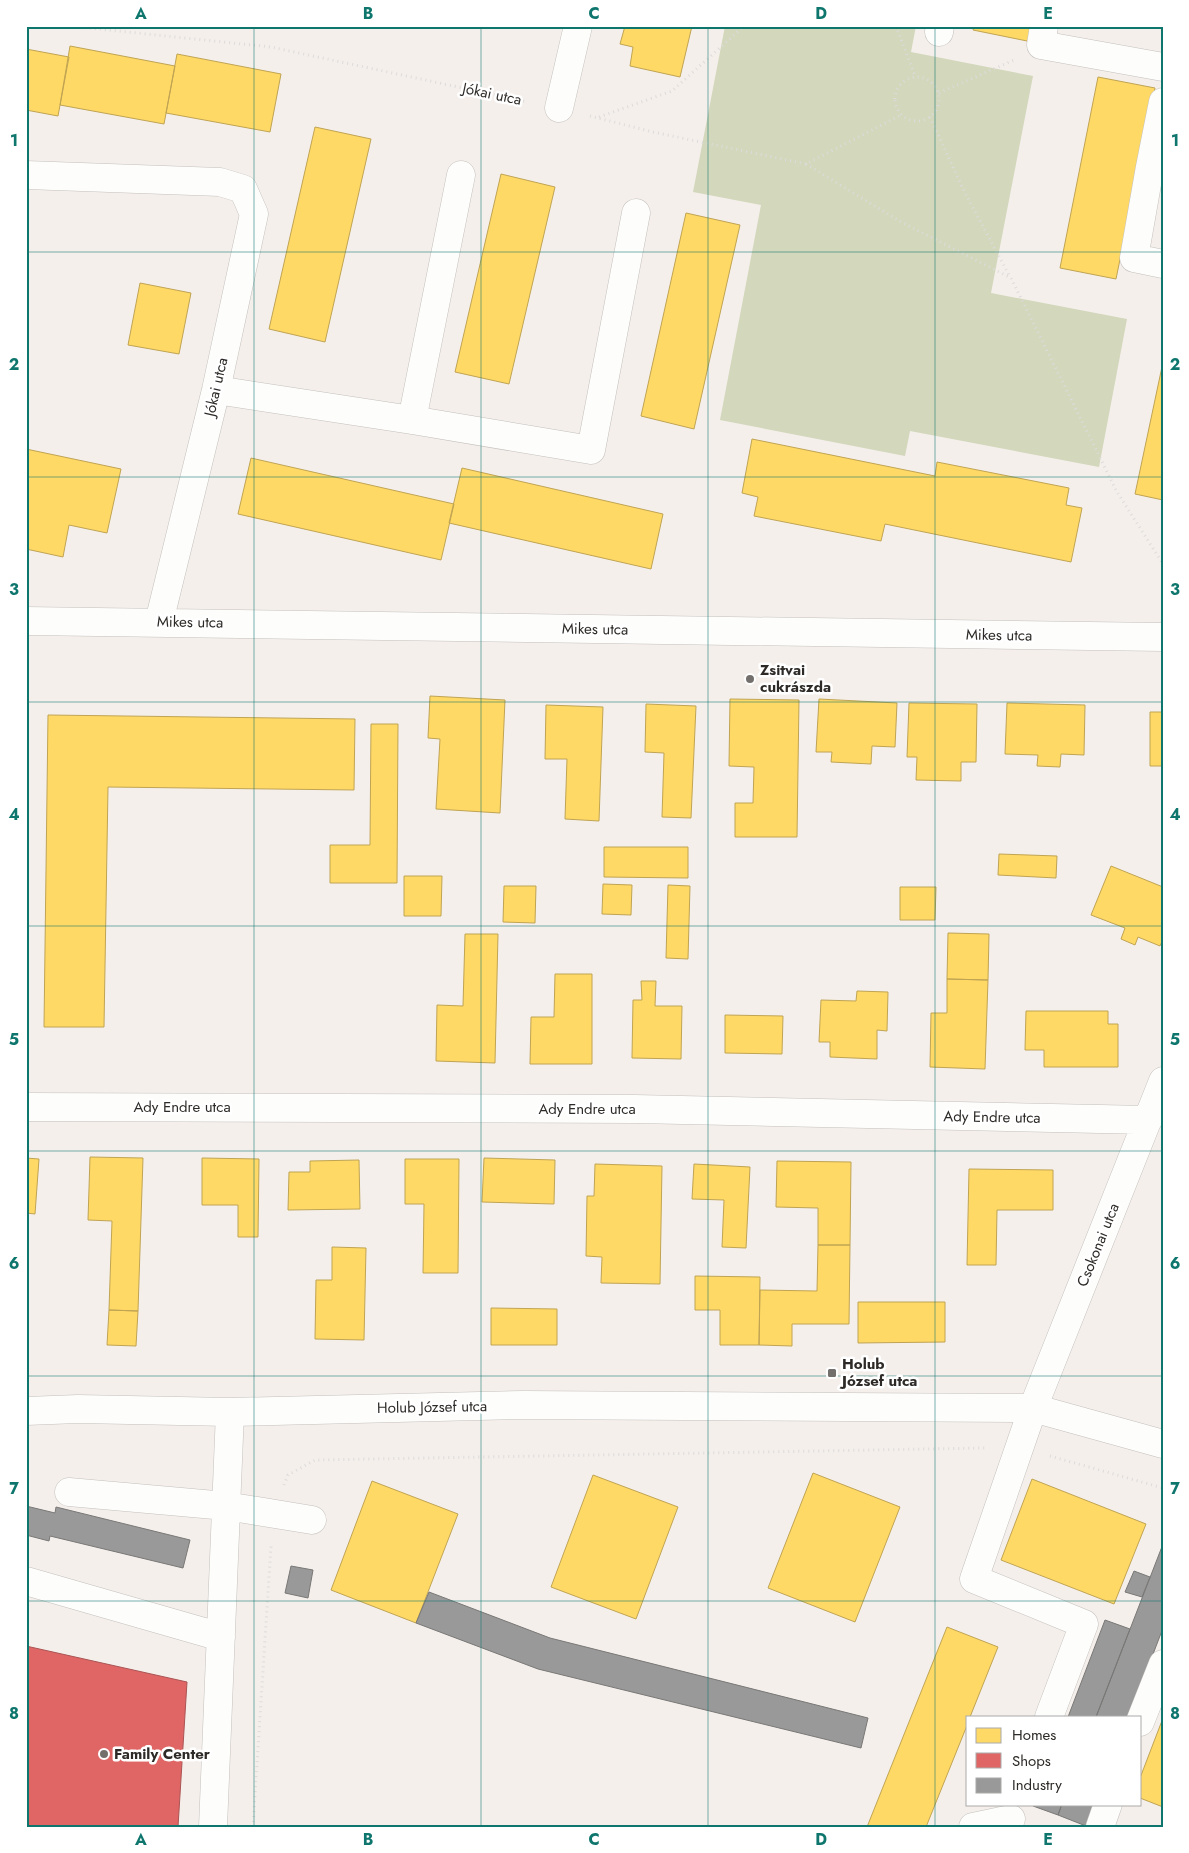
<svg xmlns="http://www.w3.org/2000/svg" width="1189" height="1853" font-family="Jost,sans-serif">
<rect width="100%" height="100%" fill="#f4efeb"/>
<!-- green -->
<path fill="#d3d7bb" d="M725 26H916L911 52 1033 76 991 293 1127 319 1099 467 910 431 905 456 720 420 761 205 693 192Z"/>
<!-- homes -->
<path fill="#ffd966" stroke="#c0a453" d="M625 26H692L680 77 630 66 633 47 620 44Z
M974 26H1035L1032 42 973 30Z
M70 46 175 66 164 124 60 105Z
M26 49 69 57 58 116 26 110Z
M177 54 281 74 270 132 166 113Z
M1098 77 1155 88 1116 279 1060 268Z
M315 127 371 139 325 342 269 329Z
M501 174 555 187 509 384 455 372Z
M686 213 740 225 694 429 641 416Z
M140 283 191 293 179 354 128 345Z
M1163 362V500L1135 494Z
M752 439 935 476 937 462 1069 488 1066 505 1082 508 1071 562 885 524 881 541 754 516 758 497 742 493Z
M26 449 121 469 107 533 69 525 63 557 26 549Z
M251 458 454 504 441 560 238 514Z
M462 468 663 514 651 569 449 523Z
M430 696 505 700 500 813 436 809 440 739 428 738Z
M730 699 799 700 797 837H735V803H753L754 767 729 766Z
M819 699 897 703 895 747 872 746 871 764 831 762 832 752H816Z
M909 703 977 704 976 762H961V781L916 780 917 757H907Z
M1007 703 1085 705 1084 755 1061 754 1060 767 1037 766 1038 755 1005 754Z
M646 704 696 706 691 818 662 817 664 753 645 752Z
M546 705 603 707 599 821 565 819 567 759H545Z
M1150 712H1163V766H1150Z
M48 715 355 719 354 790 108 787 104 1027H44Z
M371 724H398L397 883H330V845H370Z
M604 847H688V878L604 877Z
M999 854 1057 856 1056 878 998 875Z
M1111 866 1163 887V939L1160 946 1138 937 1135 945 1121 939 1125 928 1091 915Z
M404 876H442L441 916H404Z
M603 884 632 885 631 915 602 914Z
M668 885 690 886 688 959 666 958Z
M504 886H536L535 923 503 922Z
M900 887H936L935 920H900Z
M948 933 989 934 988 980 947 979Z
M465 934H498L495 1063 436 1061 437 1005 463 1006Z
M555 974H592V1064H530L531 1017H554Z
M947 979 988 980 985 1069 930 1067 931 1013H947Z
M641 981H656L655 1006H682L681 1059 632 1058 633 1000H642Z
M857 991 888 992 887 1031 877 1030V1059L830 1057V1042H819L821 1000 856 1001Z
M1026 1011H1108V1024H1118V1067H1044V1050H1025Z
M725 1015 783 1016 782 1054 725 1053Z
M90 1157 143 1158 138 1311 109 1310 112 1221 88 1220Z
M26 1158 39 1159 35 1214 26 1213Z
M202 1158 259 1159 258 1237H238V1205H202Z
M484 1158 555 1160 554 1204 482 1202Z
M405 1159H459L458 1273H423L424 1204H405Z
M359 1160 360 1209 288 1210 289 1172H310V1161Z
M777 1161 851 1162 850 1245H818V1208L776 1207Z
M595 1164 662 1166 660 1284 601 1283 602 1257 586 1256 587 1196H594Z
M694 1164 750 1167 746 1248 722 1247 724 1200 692 1199Z
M969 1169 1053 1170V1210H997L996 1265H967Z
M818 1245H850L849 1324H792V1346L759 1345 760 1290 817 1291Z
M332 1247 366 1248 364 1340 315 1339 316 1280H332Z
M695 1276 760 1277 759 1345H720V1310H695Z
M858 1302H945V1342L858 1343Z
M491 1308 557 1309V1345H491Z
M109 1310 138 1311 136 1346 107 1345Z
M813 1473 900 1507 855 1622 768 1588Z
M593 1475 678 1507 636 1619 551 1587Z
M1032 1479 1146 1524 1114 1604 1001 1560Z
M372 1481 458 1514 416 1623 331 1590Z
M947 1627 998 1647 970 1717H968V1723L926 1827H867Z
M1163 1718V1807L1140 1798V1778Z"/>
<!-- shops -->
<path fill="#e06666" stroke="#aa5453" d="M26 1646 187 1682 178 1827H26Z"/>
<!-- industry -->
<path fill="#999" stroke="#797877" d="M26 1506 55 1513 56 1507 190 1540 183 1568 50 1536 49 1541 26 1535Z
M1163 1544V1628L1129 1717H1096Z
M291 1566 313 1570 308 1598 285 1593Z
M1134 1571 1150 1577 1142 1597 1125 1592Z
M429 1592 550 1638 868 1718 861 1748 538 1669 416 1623Z
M1105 1620 1130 1629 1096 1717H1068Z
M1034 1804H1062L1058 1815 1033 1806Z
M1062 1804H1095L1086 1826 1058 1815Z"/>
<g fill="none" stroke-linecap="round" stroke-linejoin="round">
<defs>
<path id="minor" d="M1044 26 1041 45 1163 67
M939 32 940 26
M1163 102 1150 167 1163 169
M559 108 578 26
M1150 167 1134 258 1163 264
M26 175 220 182 243 189 254 214 216 390 159 622
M216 390 412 420 591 450 636 213
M412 420 461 175
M26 621 1163 637
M26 1107 635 1109 1148 1120
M26 1411 78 1409 230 1412 523 1405 1033 1408 1163 1444
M69 1492 226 1506 312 1520
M26 1581 221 1637
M1049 1717 1084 1624 974 1579 1033 1408 1163 1081
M1140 1722 1163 1664
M213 1827 230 1412
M973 1827 1011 1819
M1100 1827 1108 1804"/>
</defs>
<!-- minor casing -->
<use href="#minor" stroke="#c4c0bd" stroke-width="29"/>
<!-- path -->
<path stroke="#dddbdb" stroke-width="3" stroke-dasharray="1 4" stroke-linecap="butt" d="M70 26 271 47 528 102
M896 26 915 76
M895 99a22 22 0 1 1 44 0a22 22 0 1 1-44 0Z
M939 93 1014 60
M590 116 653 132 806 164 901 115
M599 117 672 91 744 26
M930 117 963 189 1010 277
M806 164 901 222 1011 278 1117 492 1163 564
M1050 1456 1163 1488
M284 1485 288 1475 315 1460 985 1448
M253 1827 271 1546"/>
<!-- minor -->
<use href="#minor" stroke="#fdfdfc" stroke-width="28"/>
</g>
<!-- grid -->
<path fill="none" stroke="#0f766e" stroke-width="1" stroke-opacity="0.55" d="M254 26V1827M481 26V1827M708 26V1827M935 26V1827M26 252H1163M26 477H1163M26 702H1163M26 926H1163M26 1151H1163M26 1376H1163M26 1601H1163"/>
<!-- markers -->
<g fill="#736f6c" stroke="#fff" stroke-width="2">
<circle cx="750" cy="679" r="5"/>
<rect x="827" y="1368" width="10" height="10" rx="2.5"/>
<circle cx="104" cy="1754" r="5"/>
</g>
<g text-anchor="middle" stroke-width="5" stroke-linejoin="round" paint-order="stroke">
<!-- street labels -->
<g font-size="15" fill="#2d2a27" stroke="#fff">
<text transform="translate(492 94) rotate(12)" y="5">Jókai utca</text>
<text transform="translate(216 387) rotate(-77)" y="5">Jókai utca</text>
<text transform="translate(190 622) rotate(1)" y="5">Mikes utca</text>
<text transform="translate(595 629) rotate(1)" y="5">Mikes utca</text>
<text transform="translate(999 635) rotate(1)" y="5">Mikes utca</text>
<text x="182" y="1112">Ady Endre utca</text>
<text x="587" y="1114">Ady Endre utca</text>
<text transform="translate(992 1117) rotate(1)" y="5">Ady Endre utca</text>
<text transform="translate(1098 1245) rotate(-68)" y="5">Csokonai utca</text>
<text transform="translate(432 1407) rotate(-1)" y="5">Holub József utca</text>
</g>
<!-- poi labels -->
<g font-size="15" font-weight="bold" fill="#2d2a27" stroke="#fff" text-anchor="start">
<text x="760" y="675">Zsitvai<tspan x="760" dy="17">cukrászda</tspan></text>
<text x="842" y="1369">Holub<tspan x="842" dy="17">József utca</tspan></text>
<text x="114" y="1759">Family Center</text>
</g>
</g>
<!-- border -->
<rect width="1189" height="1853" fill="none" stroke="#ffffff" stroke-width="55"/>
<!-- legend -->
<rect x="966" y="1716" width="175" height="90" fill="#ffffff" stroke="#abaaa9"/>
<rect x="976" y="1728" width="25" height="15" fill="#ffd966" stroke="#abaaa9"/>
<text x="1012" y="1740" font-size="15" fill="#2d2a27">Homes</text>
<rect x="976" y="1753" width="25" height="15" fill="#e06666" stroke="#abaaa9"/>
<text x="1012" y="1766" font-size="15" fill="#2d2a27">Shops</text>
<rect x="976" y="1778" width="25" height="15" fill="#999999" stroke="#abaaa9"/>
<text x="1012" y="1790" font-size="15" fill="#2d2a27">Industry</text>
<rect x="28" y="28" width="1134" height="1798" fill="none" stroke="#0f766e" stroke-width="2"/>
<g font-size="16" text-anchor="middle" font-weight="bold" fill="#0f766e">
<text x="141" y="19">A</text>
<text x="368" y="19">B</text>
<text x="594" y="19">C</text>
<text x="821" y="19">D</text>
<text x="1048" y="19">E</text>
<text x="14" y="146">1</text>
<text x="1175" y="146">1</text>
<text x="14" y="370">2</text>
<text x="1175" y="370">2</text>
<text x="14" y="595">3</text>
<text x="1175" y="595">3</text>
<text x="14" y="820">4</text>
<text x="1175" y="820">4</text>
<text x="14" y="1045">5</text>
<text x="1175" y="1045">5</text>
<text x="14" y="1269">6</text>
<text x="1175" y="1269">6</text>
<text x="14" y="1494">7</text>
<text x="1175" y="1494">7</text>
<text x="14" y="1719">8</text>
<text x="1175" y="1719">8</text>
<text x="141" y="1845">A</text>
<text x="368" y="1845">B</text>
<text x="594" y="1845">C</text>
<text x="821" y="1845">D</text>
<text x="1048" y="1845">E</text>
</g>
</svg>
